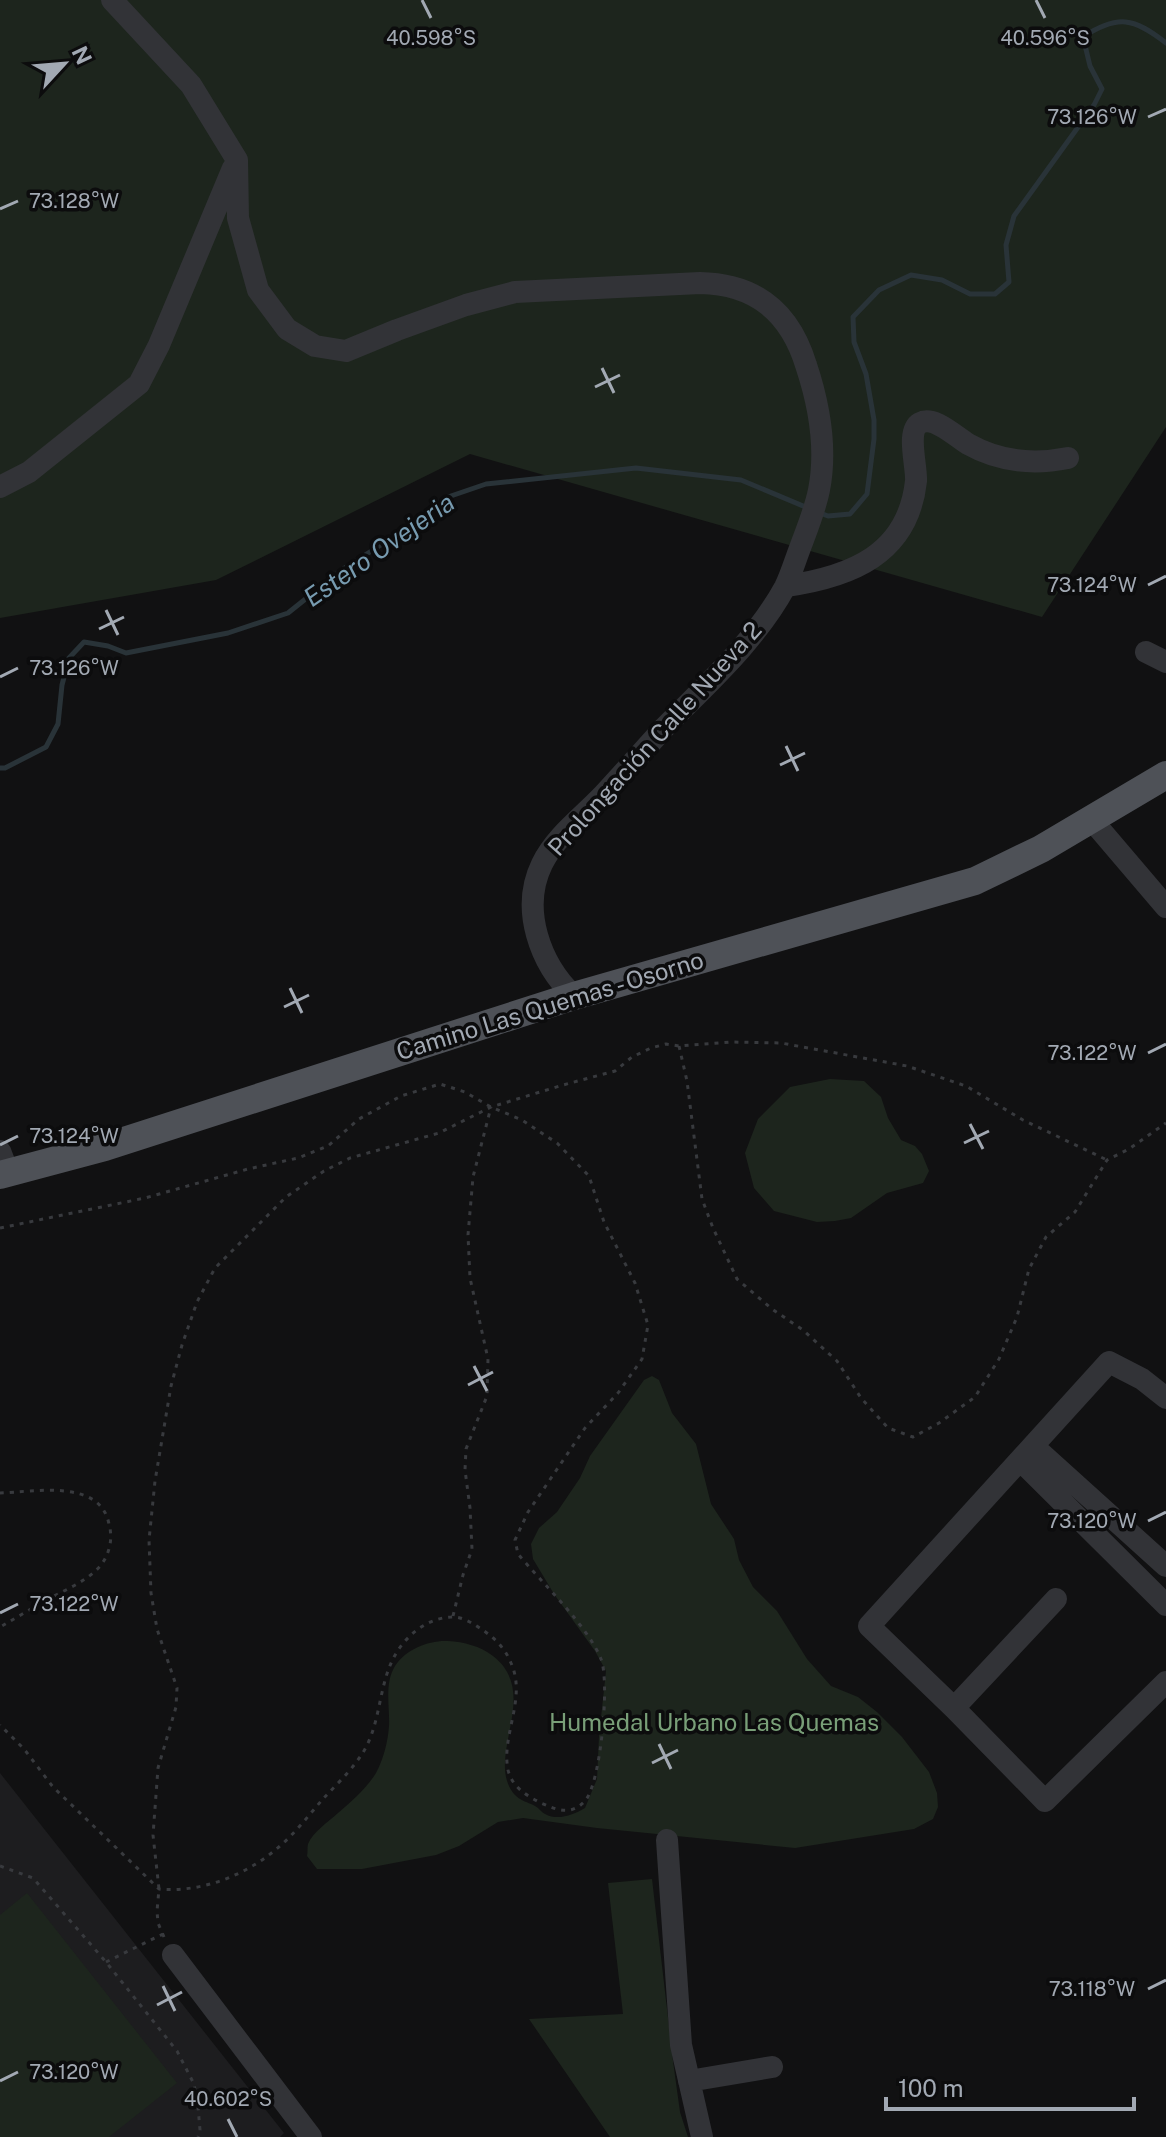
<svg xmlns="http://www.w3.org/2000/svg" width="1166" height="2137" font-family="'Public Sans',sans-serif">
<rect width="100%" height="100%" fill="#111112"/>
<!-- built -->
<path fill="#1d1d1f" d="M0 1773 284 2133 280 2137H0Z"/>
<!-- green -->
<path fill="#1d251d" d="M0 0H1166V427L1042 617 470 454 216 580 0 618Z
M830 1079 864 1081 881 1097 888 1118 901 1140 915 1146 922 1154 929 1171 923 1183 887 1193 851 1218 835 1221 817 1222 774 1211 754 1188 745 1153 758 1119 790 1087Z
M652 1376 659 1380 672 1413 696 1444 711 1504 734 1539 739 1560 753 1587 777 1611 807 1659 831 1686 858 1697 877 1712 902 1737 929 1772 937 1793 938 1807 933 1819 914 1829 795 1848 597 1828 523 1818 498 1822 459 1846 436 1855 362 1869H317L307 1856C308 1852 307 1848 308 1844 313 1832 328 1822 338 1813 351 1802 367 1788 376 1773 383 1760 388 1742 389 1726 390 1707 384 1684 395 1666 406 1649 429 1640 448 1641 464 1642 480 1646 493 1656 542 1694 484 1757 514 1794 520 1801 528 1802 535 1806 539 1808 541 1812 545 1814 558 1821 573 1815 585 1808L597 1779 599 1736 606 1671 595 1651 554 1594 533 1559 531 1544 539 1528 557 1512 580 1478 590 1456 644 1380Z
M652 1879 673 2061 680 2112 688 2137H610L529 2019 623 2014 608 1883Z
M27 1893 177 2083 109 2137H0V1915Z"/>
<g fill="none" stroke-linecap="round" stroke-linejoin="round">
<!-- stream -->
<path stroke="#293338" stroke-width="5" d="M820 513 828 516 850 514 867 494 874 439V420L866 374 854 342 853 317 879 290 911 275 942 280 970 294H995L1009 282 1006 245 1014 216 1094 105 1102 89 1090 66 1083 37C1118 14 1134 18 1166 43
M0 768H5L46 747 58 724 62 685 69 658 84 642 108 646 126 653 228 633 288 613 343 569 395 536 445 498 486 484 636 468 741 480 808 508"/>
<!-- path -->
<path stroke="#383a3e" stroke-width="3" stroke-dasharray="4 6" stroke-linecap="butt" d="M679 1046 687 1081 702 1199 713 1228 737 1279 772 1309 803 1330 837 1361 861 1398 888 1428 913 1437 939 1423 975 1397 999 1359 1017 1317 1029 1269 1046 1237 1075 1212 1107 1160 1129 1149 1166 1123
M0 1228 145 1198 248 1169 298 1158 328 1146 359 1119 401 1096 440 1084 465 1092 491 1107 522 1120 557 1143 589 1176 604 1222 635 1283 648 1325 642 1359 618 1393 585 1428 528 1512 515 1540 518 1554C542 1583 588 1626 601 1659 610 1681 601 1783 585 1801 571 1816 557 1810 541 1803 527 1796 512 1787 508 1770 501 1735 527 1698 511 1663 506 1650 496 1639 484 1631 475 1625 463 1616 451 1617 427 1618 405 1636 394 1657 378 1687 381 1725 362 1754 351 1771 335 1786 322 1800 309 1815 296 1832 281 1845 249 1874 203 1893 159 1889L53 1787 24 1749 0 1725
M0 1493C33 1492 100 1478 109 1524 113 1538 110 1553 101 1565 87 1582 62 1591 43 1602 29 1610 14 1619 0 1627
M453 1616 463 1575 472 1549 470 1508 465 1470 466 1449 487 1396 488 1359 470 1278 468 1235 473 1177 491 1107
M0 1866 33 1878 106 1962 177 2051 194 2084 198 2107 200 2130 198 2137
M164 1937 158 1923 157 1911 159 1889 153 1835 158 1768 176 1707 177 1688 157 1629 151 1593 149 1540 155 1481 171 1386 182 1345 197 1302 215 1268 286 1197 324 1171 350 1158 439 1133 491 1107 563 1085 615 1071 632 1057 651 1048 666 1044 679 1046 731 1042 781 1043 907 1066 966 1086 1023 1120 1107 1160
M106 1962 163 1934"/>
<!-- minor -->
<path stroke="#323337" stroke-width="22" d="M112 0 191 85 237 160 238 218 258 290 287 329 315 346 346 351 397 330 466 305 515 292 700 283C756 284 790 313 806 365 819 404 827 449 819 490 815 510 807 529 800 548 795 561 791 575 785 587 755 642 706 685 663 729 644 750 625 771 606 792 585 815 556 835 542 864 520 909 540 964 574 996
M0 487 29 472 139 384 159 345 233 168
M786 586C850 577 908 555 916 481 917 466 906 431 920 423 934 415 956 437 968 444 1000 462 1033 465 1068 458
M1146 652 1166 662
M1091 819 1166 907
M0 1151 8 1172
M1166 1398 1142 1379 1109 1362 869 1626 954 1708 1045 1801 1166 1682
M1033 1446 1166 1566
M1020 1460 1166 1605
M954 1708 1056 1599
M667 1840 681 2045 702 2137
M173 1955 311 2137
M689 2081 772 2067"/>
<!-- major -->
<path stroke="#4e5157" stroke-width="28" d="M0 1175 105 1147 574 996 975 881 1041 849 1166 775"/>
</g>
<!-- ticks -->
<path fill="none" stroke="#a2a9b3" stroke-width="3" d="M422 0 431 18M1036 0 1045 18M1148 117 1166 109M0 209 18 201M602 368 614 393M595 387 620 375M1148 585 1166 576M106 610 118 635M99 629 124 617M0 677 18 668M786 746 798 771M780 765 805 753M290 988 302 1013M284 1007 309 995M1148 1053 1166 1044M970 1124 983 1149M964 1143 989 1131M0 1145 18 1136M474 1366 487 1391M468 1385 493 1372M1148 1521 1166 1512M0 1613 18 1604M659 1744 671 1769M652 1763 678 1750M163 1986 175 2011M1148 1989 1166 1980M157 2005 182 1992M0 2081 18 2072M228 2119 237 2137"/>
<g text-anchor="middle" stroke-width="7" stroke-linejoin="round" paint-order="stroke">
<!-- street labels -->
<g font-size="24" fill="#a2a9b3" stroke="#0c0c0d">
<text transform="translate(655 739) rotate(-48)" y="8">Prolongación Calle Nueva 2</text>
<text transform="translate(550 1006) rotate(-17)" y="8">Camino Las Quemas - Osorno</text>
</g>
<!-- park labels -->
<g font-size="24" fill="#799f78" stroke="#0c0c0d">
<text x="714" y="1731">Humedal Urbano Las Quemas</text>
</g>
<!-- water labels -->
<g font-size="26" font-style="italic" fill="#779bb0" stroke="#0c0c0d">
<text transform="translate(379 550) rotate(-35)" y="9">Estero Ovejeria</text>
</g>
</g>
<g font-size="20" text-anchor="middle" fill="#a2a9b3" stroke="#0c0c0d" stroke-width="7" stroke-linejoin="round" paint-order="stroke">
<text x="1045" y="45">40.596°S</text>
<text x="431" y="45">40.598°S</text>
<text x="1092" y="124">73.126°W</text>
<text x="74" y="208">73.128°W</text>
<text x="1092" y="592">73.124°W</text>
<text x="74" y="675">73.126°W</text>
<text x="1092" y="1060">73.122°W</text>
<text x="74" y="1143">73.124°W</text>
<text x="1092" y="1528">73.120°W</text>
<text x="74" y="1611">73.122°W</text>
<text x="1092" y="1996">73.118°W</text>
<text x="74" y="2079">73.120°W</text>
<text x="228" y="2106">40.602°S</text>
</g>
<!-- north arrow -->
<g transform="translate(64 64) rotate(64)" stroke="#0c0c0d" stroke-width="6" paint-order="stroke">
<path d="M0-6L14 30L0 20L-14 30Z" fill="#a2a9b3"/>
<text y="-12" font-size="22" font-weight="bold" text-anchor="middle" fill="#a2a9b3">N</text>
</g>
<!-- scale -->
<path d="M886 2097v12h248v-12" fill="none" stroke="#a2a9b3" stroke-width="4"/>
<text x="898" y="2097" font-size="24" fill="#a2a9b3" stroke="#0c0c0d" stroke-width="6" paint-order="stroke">100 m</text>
</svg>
